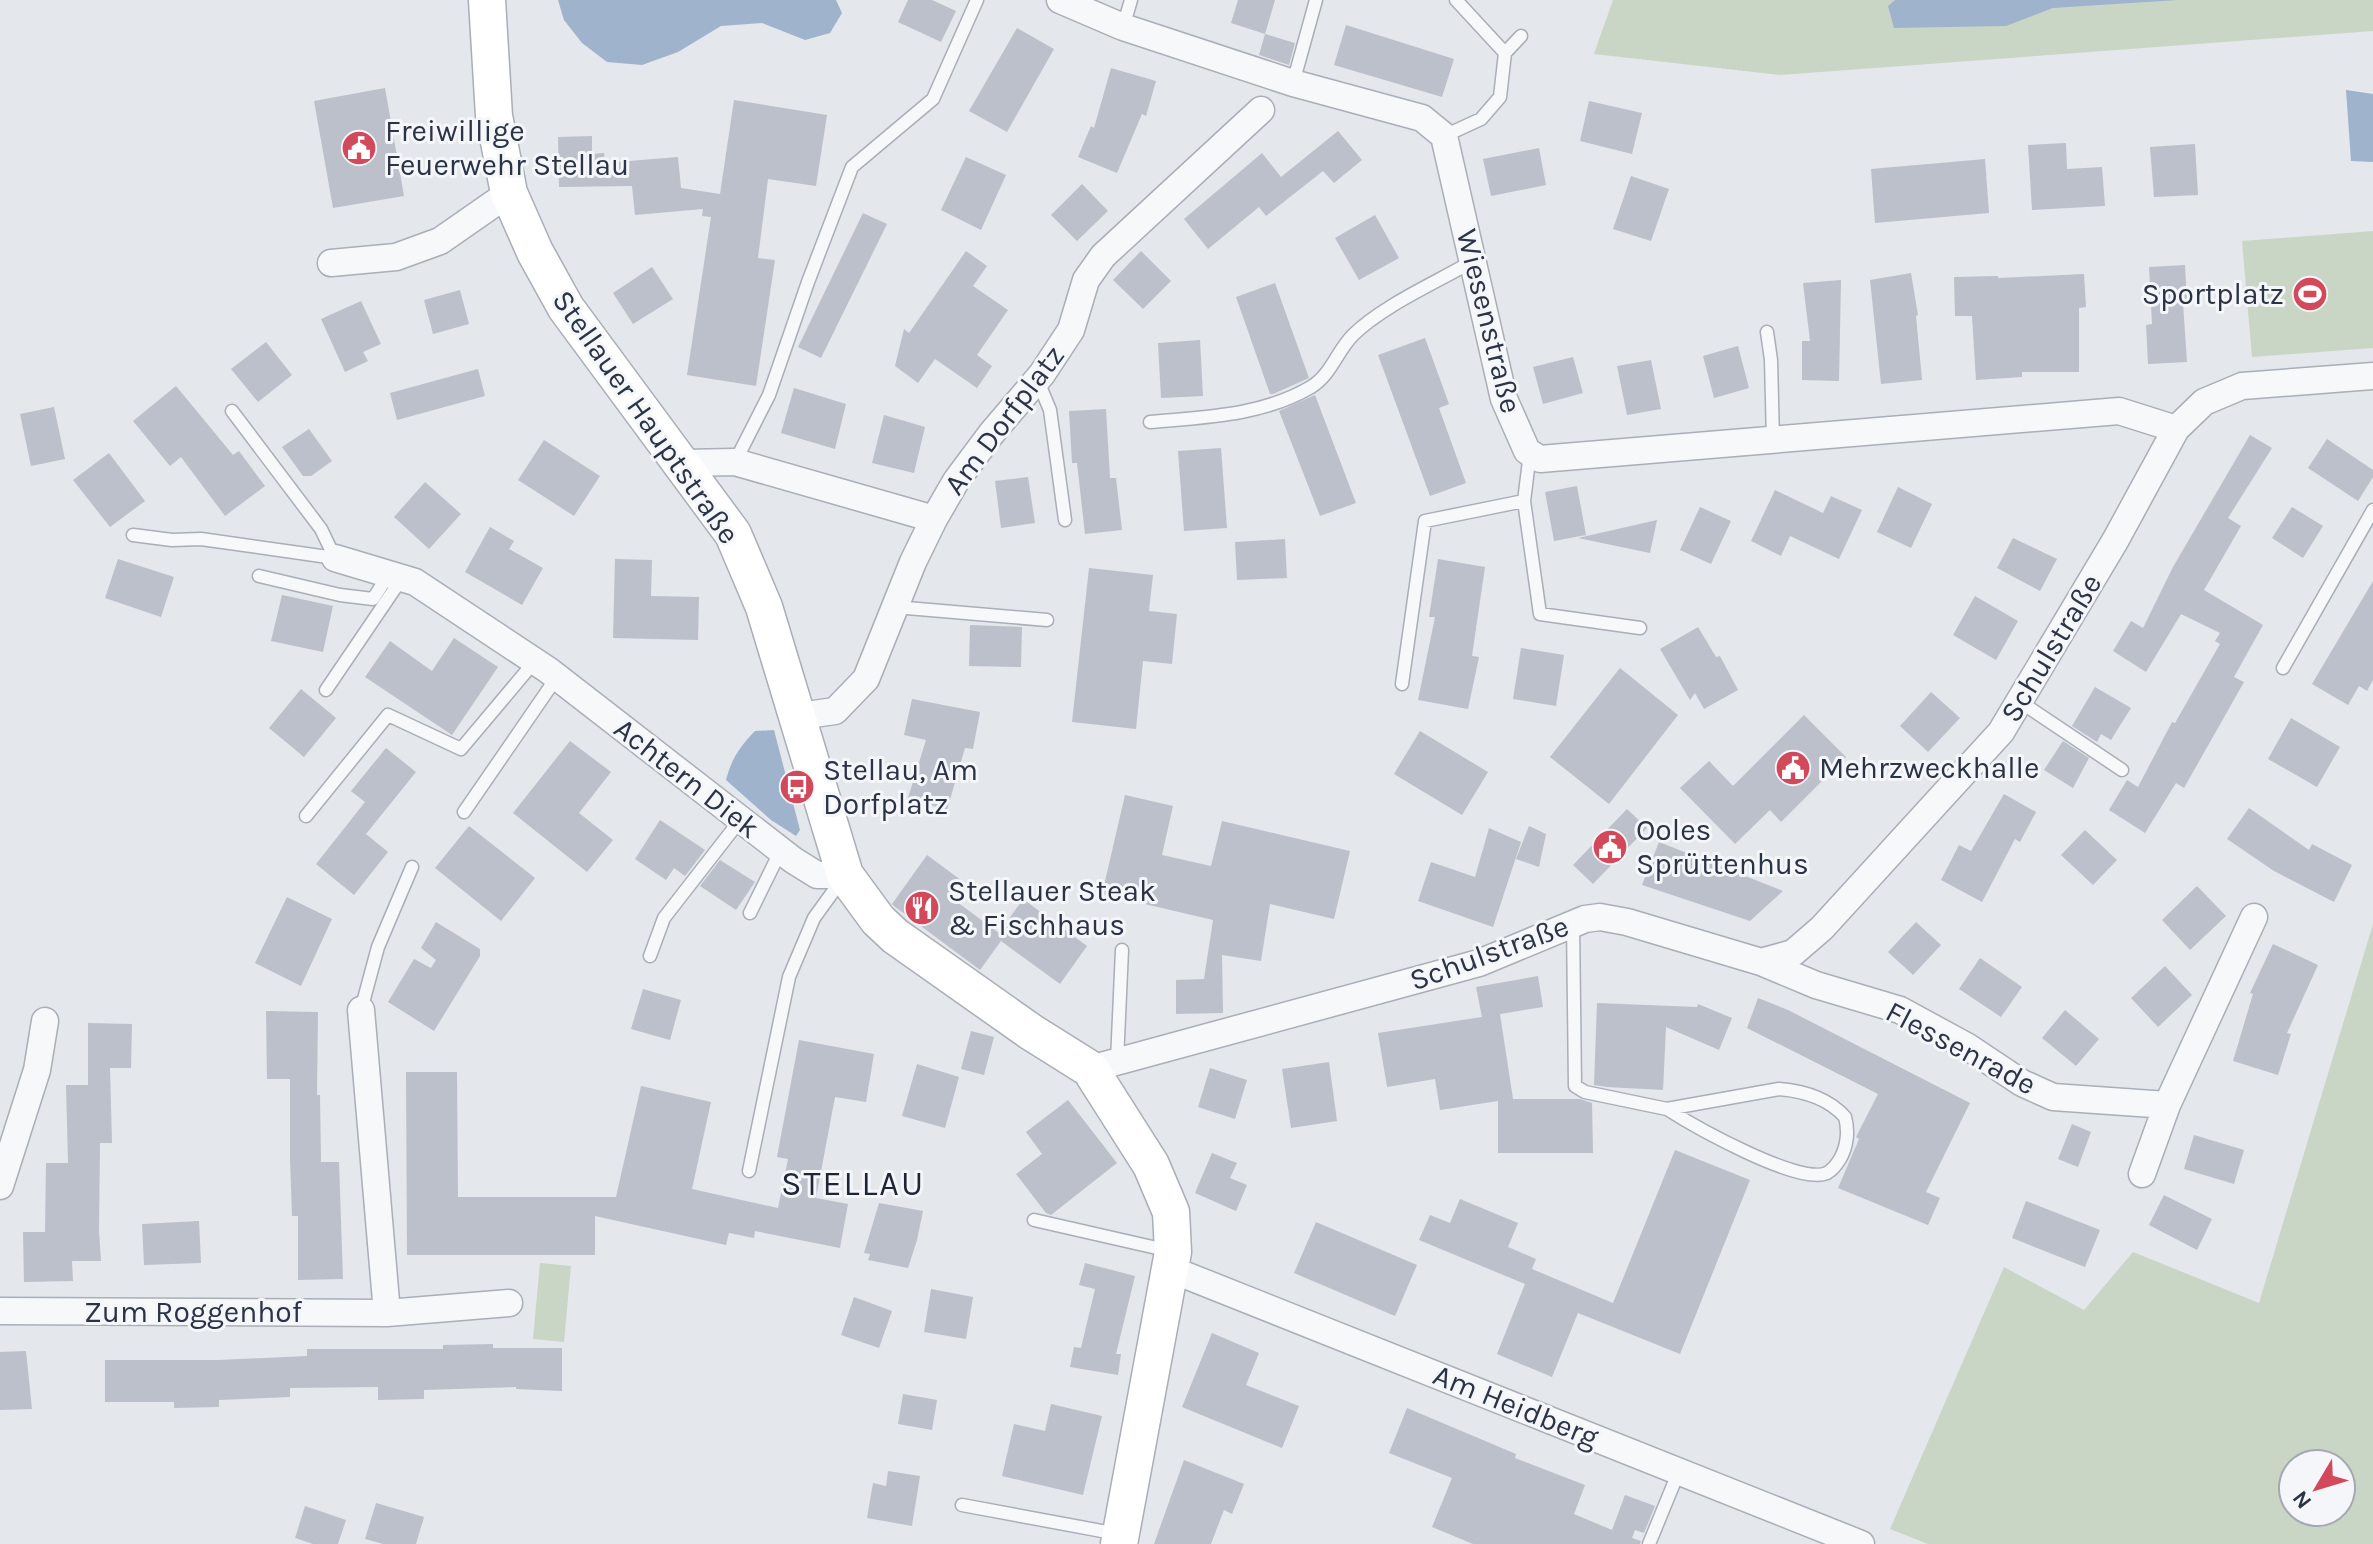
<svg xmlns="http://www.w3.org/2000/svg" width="2373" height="1544" font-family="Karla,sans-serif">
<rect width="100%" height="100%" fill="#e4e7ec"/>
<!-- green -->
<path fill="#c9d6c5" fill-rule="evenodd" d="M1613 0H2373V31L1780 75 1594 54Z
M2373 231V348L2252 357 2242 241Z
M2373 924V1544H1928L1890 1529 2004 1267 2084 1310 2133 1252 2259 1303ZM2293 1464H2341V1512H2293Z
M540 1263 571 1266 564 1342 533 1339Z"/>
<!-- water -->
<path fill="#9fb4cc" d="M558 0H836L842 13 830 33 805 40 762 23 721 26 678 52 642 65 607 62 582 43 564 20Z
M1895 0H2178L2053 8 2006 26 1894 28 1888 6Z
M2346 90 2373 94V162L2351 161Z
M774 730 800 830 796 836 771 820 726 780C731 760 740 746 755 731Z"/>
<!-- building -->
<path fill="#bbc0ca" d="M908 0H932L956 11 941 42 898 22Z
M1238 0H1275L1265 34 1231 23Z
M1346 25 1454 59 1442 97 1334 65Z
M1017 28 1054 49 1007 132 969 111Z
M1265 34 1295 43 1289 65 1259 55Z
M1111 68 1156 81 1146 116 1142 114 1117 173 1078 157 1091 126 1094 128Z
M385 88 404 196 333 208 314 101Z
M734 100 827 115 816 186 768 179 758 258 775 260 756 386 687 375 711 217 702 216 703 209 635 215 632 186 559 187 558 137 592 136V154L604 153 605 163 678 157 681 188 720 194Z
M1589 101 1642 113 1632 154 1580 141Z
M1338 131 1362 160 1334 183 1323 171 1266 216 1259 207 1208 249 1184 219 1262 153 1281 177Z
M2066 143 2067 169 2102 167 2105 206 2032 210 2028 145Z
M2195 144 2198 195 2154 197 2150 147Z
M1539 148 1546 185 1491 196 1483 159Z
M966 157 1006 175 981 230 941 210Z
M1985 159 1989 213 1875 223 1871 169Z
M1631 176 1669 189 1651 241 1613 229Z
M1082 184 1108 211 1077 241 1051 215Z
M863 213 887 224 821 358 798 347Z
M1375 215 1399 258 1359 280 1335 238Z
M966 251 987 266 973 286 1008 310 977 355 992 366 977 388 935 359 918 383 895 366 904 329 909 333Z
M1141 251 1171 281 1143 309 1113 280Z
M2185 265 2187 303H2183L2187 362 2148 364 2146 325 2152 324 2149 267Z
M652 267 673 299 633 324 613 293Z
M1911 273 1918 315 1916 316 1922 380 1881 384 1870 280Z
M2084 274 2086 307 2079 308V372H2022V377L1976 380 1972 316H1955L1954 277 1998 276V278Z
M1841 280 1839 381 1802 380V341H1810L1803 283Z
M1275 283 1309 378 1273 394H1270L1236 297Z
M460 290 469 324 433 334 424 300Z
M361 301 381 344 363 352 368 361 345 372 321 319Z
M1425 338 1449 404 1439 408 1466 483 1430 496 1378 355Z
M1200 340 1203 396 1161 398 1158 343Z
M266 342 292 375 258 402 231 369Z
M1738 346 1749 388 1714 398 1703 356Z
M1573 357 1583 393 1543 404 1533 367Z
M1651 360 1661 409 1627 415 1617 366Z
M478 369 485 396 397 420 390 393Z
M176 386 233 455 239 451 265 486 225 516 181 457 170 466 133 421Z
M794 388 846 404 835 449 781 433Z
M1315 395 1356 503 1320 516 1279 411Z
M54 407 65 459 31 466 20 414Z
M1106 409 1110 478H1116L1122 530 1085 534 1077 463H1072L1069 411Z
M884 415 925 427 914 473 872 463Z
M309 429 332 461 311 476H303L282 447Z
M2250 435 2272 448 2228 518 2241 526 2204 590 2263 625 2234 677 2244 682 2184 788 2176 783 2145 833 2109 810 2127 780 2138 787 2172 722 2175 723 2220 644 2215 641 2220 633 2181 614 2146 672 2113 651 2131 621 2143 628 2173 567Z
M2327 439 2373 470V477L2358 501 2308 468Z
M544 440 600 476 574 516 518 480Z
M1221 448 1227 528 1184 531 1178 451Z
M109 453 145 501 110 527 73 480Z
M1028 477 1035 523 1001 528 995 481Z
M425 482 461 514 429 549 394 517Z
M1577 486 1586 535 1554 541 1545 492Z
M1898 487 1932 504 1911 548 1877 532Z
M1775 490 1823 513 1831 496 1862 510 1839 559 1790 536 1781 556 1751 541Z
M1700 507 1731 521 1711 564 1680 550Z
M2292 507 2323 526 2303 558 2272 538Z
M1657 520 1650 553 1578 538Z
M490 527 514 541 509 549 543 568 522 605 465 572Z
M2013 538 2057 559 2040 591 1997 568Z
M1285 539 1287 578 1237 580 1235 542Z
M118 559 174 577 161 617 105 598Z
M615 559 652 560 651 596 699 597 698 640 613 638Z
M1438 559 1485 567 1472 656 1479 657 1468 709 1418 700 1435 617H1429Z
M1089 568 1153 575 1149 611 1177 614 1172 664 1143 661 1136 729 1072 722Z
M2373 581V680L2367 691 2359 686 2348 705 2312 684Z
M282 595 333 606 323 652 271 641Z
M1975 596 2018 621 1996 660 1953 635Z
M970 625 1022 627 1021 667 969 666Z
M1698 627 1716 657 1720 656 1738 690 1704 709 1695 693 1690 700 1660 649Z
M454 638 498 667 452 735 365 677 390 641 432 671Z
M1521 648 1564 655 1556 706 1513 699Z
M1620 668 1678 715 1609 804 1550 757Z
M2095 687 2131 708 2111 740 2101 734 2097 742 2072 726Z
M301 689 336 718 304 757 269 728Z
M1931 692 1960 718 1928 752 1900 726Z
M912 699 980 712 973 749 965 748 947 810 908 798 926 740 904 735Z
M1804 715 1846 757 1781 822 1770 810 1735 844 1680 788 1709 761 1733 786Z
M2291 718 2340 747 2317 787 2268 759Z
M1420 731 1488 772 1462 815 1394 774Z
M570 741 611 772 579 813 613 840 587 872 513 813Z
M2063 741 2089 758 2073 788 2044 770Z
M386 748 416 772 366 834 388 852 354 895 316 864 365 802 351 791Z
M2004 794 2036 812 2020 842 2015 839 1982 902 1941 880 1959 845 1971 851Z
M1125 795 1173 806 1162 855 1211 866 1222 821 1350 851 1334 919 1270 904 1261 961 1222 955 1223 1013 1176 1014V980L1204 979 1213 920 1102 894Z
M2249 808 2309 850 2312 844 2352 865 2334 902 2274 871 2227 839Z
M1627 809 1647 828 1593 884 1573 865Z
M660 820 705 850 685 876 674 868 666 880 635 859Z
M469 826 535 878 501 921 435 868Z
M1529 826 1546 834 1539 867 1516 859Z
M1489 828 1521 842 1493 927 1418 901 1431 862 1475 877Z
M2085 830 2117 860 2093 885 2061 855Z
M1659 842 1783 891 1750 921 1642 885Z
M927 855 965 883 953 899 999 933 1023 899 1087 946 1060 984 1001 941 980 970 894 906 892 904Z
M720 860 755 882 736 910 700 886Z
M2197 886 2226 916 2190 950 2162 920Z
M287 897 332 919 301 986 255 963Z
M436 922 480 949V956L434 1031 388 1002 414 959 431 968 436 960 421 948Z
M1916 922 1941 945 1913 975 1888 952Z
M2273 944 2318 965 2287 1033 2291 1034 2278 1075 2233 1061 2253 994 2250 993Z
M1980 958 2022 987 2001 1017 1959 989Z
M2165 966 2192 995 2158 1027 2131 998Z
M1538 976 1543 1007 1500 1014 1513 1099H1580L1592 1103 1593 1153H1498V1101L1440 1110 1435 1079 1387 1087 1378 1033 1482 1017 1476 987Z
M643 989 681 1000 670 1040 631 1029Z
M1758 998 1788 1010 1970 1103 1926 1192 1940 1198 1928 1225 1838 1188 1859 1139 1856 1137 1878 1094 1747 1028Z
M1597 1003 1697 1007 1698 1004 1732 1018 1719 1050 1666 1027 1663 1090 1607 1087 1594 1085Z
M2065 1010 2099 1039 2076 1066 2042 1038Z
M266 1011 318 1012 317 1095H320L321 1162H339L343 1279 298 1280V1216H292L290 1159V1079H267Z
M88 1023 132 1024 131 1068H110L112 1143H100L99 1231 101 1261H72L73 1281 24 1282 23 1232H45L46 1163H68L66 1085H88Z
M971 1031 994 1037 984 1075 961 1069Z
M799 1040 874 1054 866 1102 835 1097 816 1198 848 1204 840 1248 755 1231 754 1238 729 1233 726 1245 595 1216V1255H407L406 1072H457L458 1197H616L641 1086 711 1102 692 1189 778 1208 788 1159 777 1157Z
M1329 1062 1337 1121 1291 1128 1282 1069Z
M917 1064 959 1077 945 1128 902 1116Z
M1210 1068 1247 1080 1235 1119 1198 1107Z
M1068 1100 1117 1163 1051 1215 1046 1213 1016 1174 1042 1154 1026 1132Z
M2072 1124 2091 1132 2078 1167 2058 1159Z
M2194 1135 2244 1150 2234 1184 2184 1169Z
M1675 1150 1750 1180 1680 1354 1578 1313 1552 1377 1497 1354 1525 1284 1419 1240 1430 1215 1450 1223 1460 1199 1518 1223 1508 1247 1536 1259 1532 1269 1613 1303Z
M1212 1153 1237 1163 1230 1178 1247 1185 1236 1211 1195 1193Z
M2164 1195 2212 1219 2197 1250 2149 1225Z
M2026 1201 2100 1230 2085 1267 2012 1238Z
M879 1203 923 1211 917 1240 908 1268 868 1260 870 1254 864 1253Z
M199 1221 201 1263 144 1265 142 1224Z
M1316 1222 1417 1265 1395 1316 1294 1273Z
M1085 1263 1135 1276 1116 1354H1121L1118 1375 1070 1367 1074 1347 1081 1348 1095 1289 1079 1285Z
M931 1289 973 1297 966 1339 924 1332Z
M854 1297 892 1311 879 1348 841 1335Z
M1212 1333 1259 1353 1246 1385 1299 1406 1282 1448 1182 1407Z
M493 1344V1348H562V1391L516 1389V1387L424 1390V1399L378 1400V1387L290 1388V1397L219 1400V1407L174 1408V1402H105V1360H218L307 1356V1349H443V1345Z
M26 1351 32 1409 0 1410V1352Z
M903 1394 937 1400 932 1430 898 1424Z
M1051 1404 1102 1416 1083 1495 1002 1476 1014 1424 1045 1431Z
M1407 1408 1516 1454 1515 1458 1585 1485 1574 1514 1612 1530 1625 1495 1655 1506 1644 1533 1635 1530 1632 1538 1641 1541 1640 1544H1473L1432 1527 1452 1478 1389 1453Z
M1184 1460 1244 1484 1232 1514 1224 1510 1211 1544H1154Z
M888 1471 920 1476 912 1526 867 1518 873 1483 886 1486Z
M376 1503 424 1517 416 1544H383L365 1539Z
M305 1506 346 1520 338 1544H313L295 1538Z"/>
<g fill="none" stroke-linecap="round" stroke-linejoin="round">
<defs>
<path id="lane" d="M1123 27 1131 0
M1505 53 1521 36
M1293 83 1316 0
M1444 136 1481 119 1500 97 1505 53 1456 0
M1767 332 1771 360 1773 441
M1037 379 1050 410 1065 520
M232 411 321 529 335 558
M1150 422C1204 417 1262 416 1311 387 1331 375 1337 351 1353 335 1382 306 1437 282 1473 261
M735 462 769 395 808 282 852 167 933 99 977 0
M1524 501 1540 614 1640 628
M133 535 172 540 201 539 335 558
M259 576 340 595 373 599 389 574
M895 607 1047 620
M2283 668 2373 510
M1402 684 1425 521 1524 501 1530 453
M326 690 402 578
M2019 701 2122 770
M464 812 557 677
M306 816 388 715 461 749 535 661
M750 913 781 850
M1573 923 1575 1086 1585 1092 1667 1109 1779 1089C1804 1091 1828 1098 1845 1117 1849 1131 1847 1147 1840 1159 1837 1164 1832 1170 1827 1173 1799 1186 1692 1125 1667 1109
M650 956 664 918 741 819
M361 1010 378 947 412 867
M1117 1061 1122 950
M749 1171 789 977 814 918 843 878
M1034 1220 1170 1251
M962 1505 1118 1534
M1649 1544 1679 1471"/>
<path id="street" d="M1060 0 1123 27 1293 83 1422 118 1444 136 1504 399 1527 451 1540 459 2119 411 2176 429
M331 263 396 257 440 241 509 193
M682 463 735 462 934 519 913 562 866 679 835 711 799 716
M934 519 956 481 991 434 1042 374 1071 330 1086 280 1103 256 1261 110
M335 558 415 582 548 670 793 860 817 875H845
M1761 962 1816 985 1900 1010 1968 1047 2022 1083 2053 1097 2167 1105 2254 917
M361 1010 387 1313
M1090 1069 1479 963 1585 919 1600 917 1627 922 1761 962 1793 953 1822 928 2001 732 2115 541 2176 429 2204 402 2242 386 2373 376
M2142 1174 2167 1105
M0 1186 37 1070 45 1021
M1170 1269 1861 1544
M0 1311 387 1313 509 1303"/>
<path id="secondary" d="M487 0 494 116 509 193 535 252 566 308 733 534 764 607 845 875 878 920 895 936 1031 1032 1090 1069 1151 1165 1171 1212 1173 1252 1119 1544"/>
</defs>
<!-- lane casing -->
<use href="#lane" stroke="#a9aeb7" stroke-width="15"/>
<!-- street casing -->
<use href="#street" stroke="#a9aeb7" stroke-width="29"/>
<!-- secondary casing -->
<use href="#secondary" stroke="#a9aeb7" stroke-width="39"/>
<!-- lane -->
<use href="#lane" stroke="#f7f8fa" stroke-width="12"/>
<!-- street -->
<use href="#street" stroke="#f7f8fa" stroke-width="26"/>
<!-- secondary -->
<use href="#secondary" stroke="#fff" stroke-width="36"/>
</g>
<!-- icons -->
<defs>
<symbol id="civic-disc" viewBox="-11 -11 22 22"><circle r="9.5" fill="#d1495b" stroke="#f4f6f9"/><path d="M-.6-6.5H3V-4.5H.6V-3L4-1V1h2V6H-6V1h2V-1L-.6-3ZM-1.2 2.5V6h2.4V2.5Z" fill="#fff"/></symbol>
<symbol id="stadium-disc" viewBox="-11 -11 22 22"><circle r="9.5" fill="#d1495b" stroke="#f4f6f9"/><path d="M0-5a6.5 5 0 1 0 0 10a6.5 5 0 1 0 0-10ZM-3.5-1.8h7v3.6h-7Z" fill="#fff"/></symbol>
<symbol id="bus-disc" viewBox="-11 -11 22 22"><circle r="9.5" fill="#d1495b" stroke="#f4f6f9"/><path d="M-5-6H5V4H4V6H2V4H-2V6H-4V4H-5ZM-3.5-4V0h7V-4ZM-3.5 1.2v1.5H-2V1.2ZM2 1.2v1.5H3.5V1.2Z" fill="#fff"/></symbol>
<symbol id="restaurant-disc" viewBox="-11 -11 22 22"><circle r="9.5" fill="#d1495b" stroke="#f4f6f9"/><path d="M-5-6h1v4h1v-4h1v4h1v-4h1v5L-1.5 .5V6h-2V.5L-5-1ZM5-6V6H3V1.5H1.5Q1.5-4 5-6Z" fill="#fff"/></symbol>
</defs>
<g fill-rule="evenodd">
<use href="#civic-disc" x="339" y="128" width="40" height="40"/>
<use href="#stadium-disc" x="2290" y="274" width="40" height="40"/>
<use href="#civic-disc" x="1773" y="748" width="40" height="40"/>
<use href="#bus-disc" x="777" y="767" width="40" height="40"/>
<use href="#civic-disc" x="1590" y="827" width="40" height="40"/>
<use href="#restaurant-disc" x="902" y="888" width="40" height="40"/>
</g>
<g text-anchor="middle" stroke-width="6" stroke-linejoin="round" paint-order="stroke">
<!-- poi labels -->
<g font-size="30" fill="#2b3445" stroke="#f4f6f9" text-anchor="start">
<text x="385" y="141">Freiwillige<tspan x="385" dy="34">Feuerwehr Stellau</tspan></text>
<text x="2284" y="304" text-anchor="end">Sportplatz</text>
<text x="1819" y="778">Mehrzweckhalle</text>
<text x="823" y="780">Stellau, Am<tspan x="823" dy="34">Dorfplatz</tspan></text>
<text x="1636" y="840">Ooles<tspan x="1636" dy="34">Sprüttenhus</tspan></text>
<text x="948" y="901">Stellauer Steak<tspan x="948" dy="34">&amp; Fischhaus</tspan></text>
</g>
<!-- street labels -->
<g font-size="30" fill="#2b3445" stroke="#f4f6f9">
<text transform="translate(1489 321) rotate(76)" y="10">Wiesenstraße</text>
<text transform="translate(646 417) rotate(55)" y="10">Stellauer Hauptstraße</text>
<text transform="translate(1004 420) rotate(-53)" y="10">Am Dorfplatz</text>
<text transform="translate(2051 648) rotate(-59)" y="10">Schulstraße</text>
<text transform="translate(687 778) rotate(38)" y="10">Achtern Diek</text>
<text transform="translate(1489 953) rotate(-20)" y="10">Schulstraße</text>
<text transform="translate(1961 1048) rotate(28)" y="10">Flessenrade</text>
<text x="193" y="1322">Zum Roggenhof</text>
<text transform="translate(1516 1406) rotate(22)" y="10">Am Heidberg</text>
</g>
<!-- quarter labels -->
<g font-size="34" letter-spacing="2" fill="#1d2536" stroke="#f4f6f9">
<text x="853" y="1195">STELLAU</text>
</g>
</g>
<!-- north arrow -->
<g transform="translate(2317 1488) rotate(232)"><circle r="38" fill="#f4f6f9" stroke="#a4a8b1" stroke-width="2"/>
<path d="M0-6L14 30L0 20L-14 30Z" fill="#d1495b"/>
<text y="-12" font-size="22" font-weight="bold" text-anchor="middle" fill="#2b3445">N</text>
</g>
</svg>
